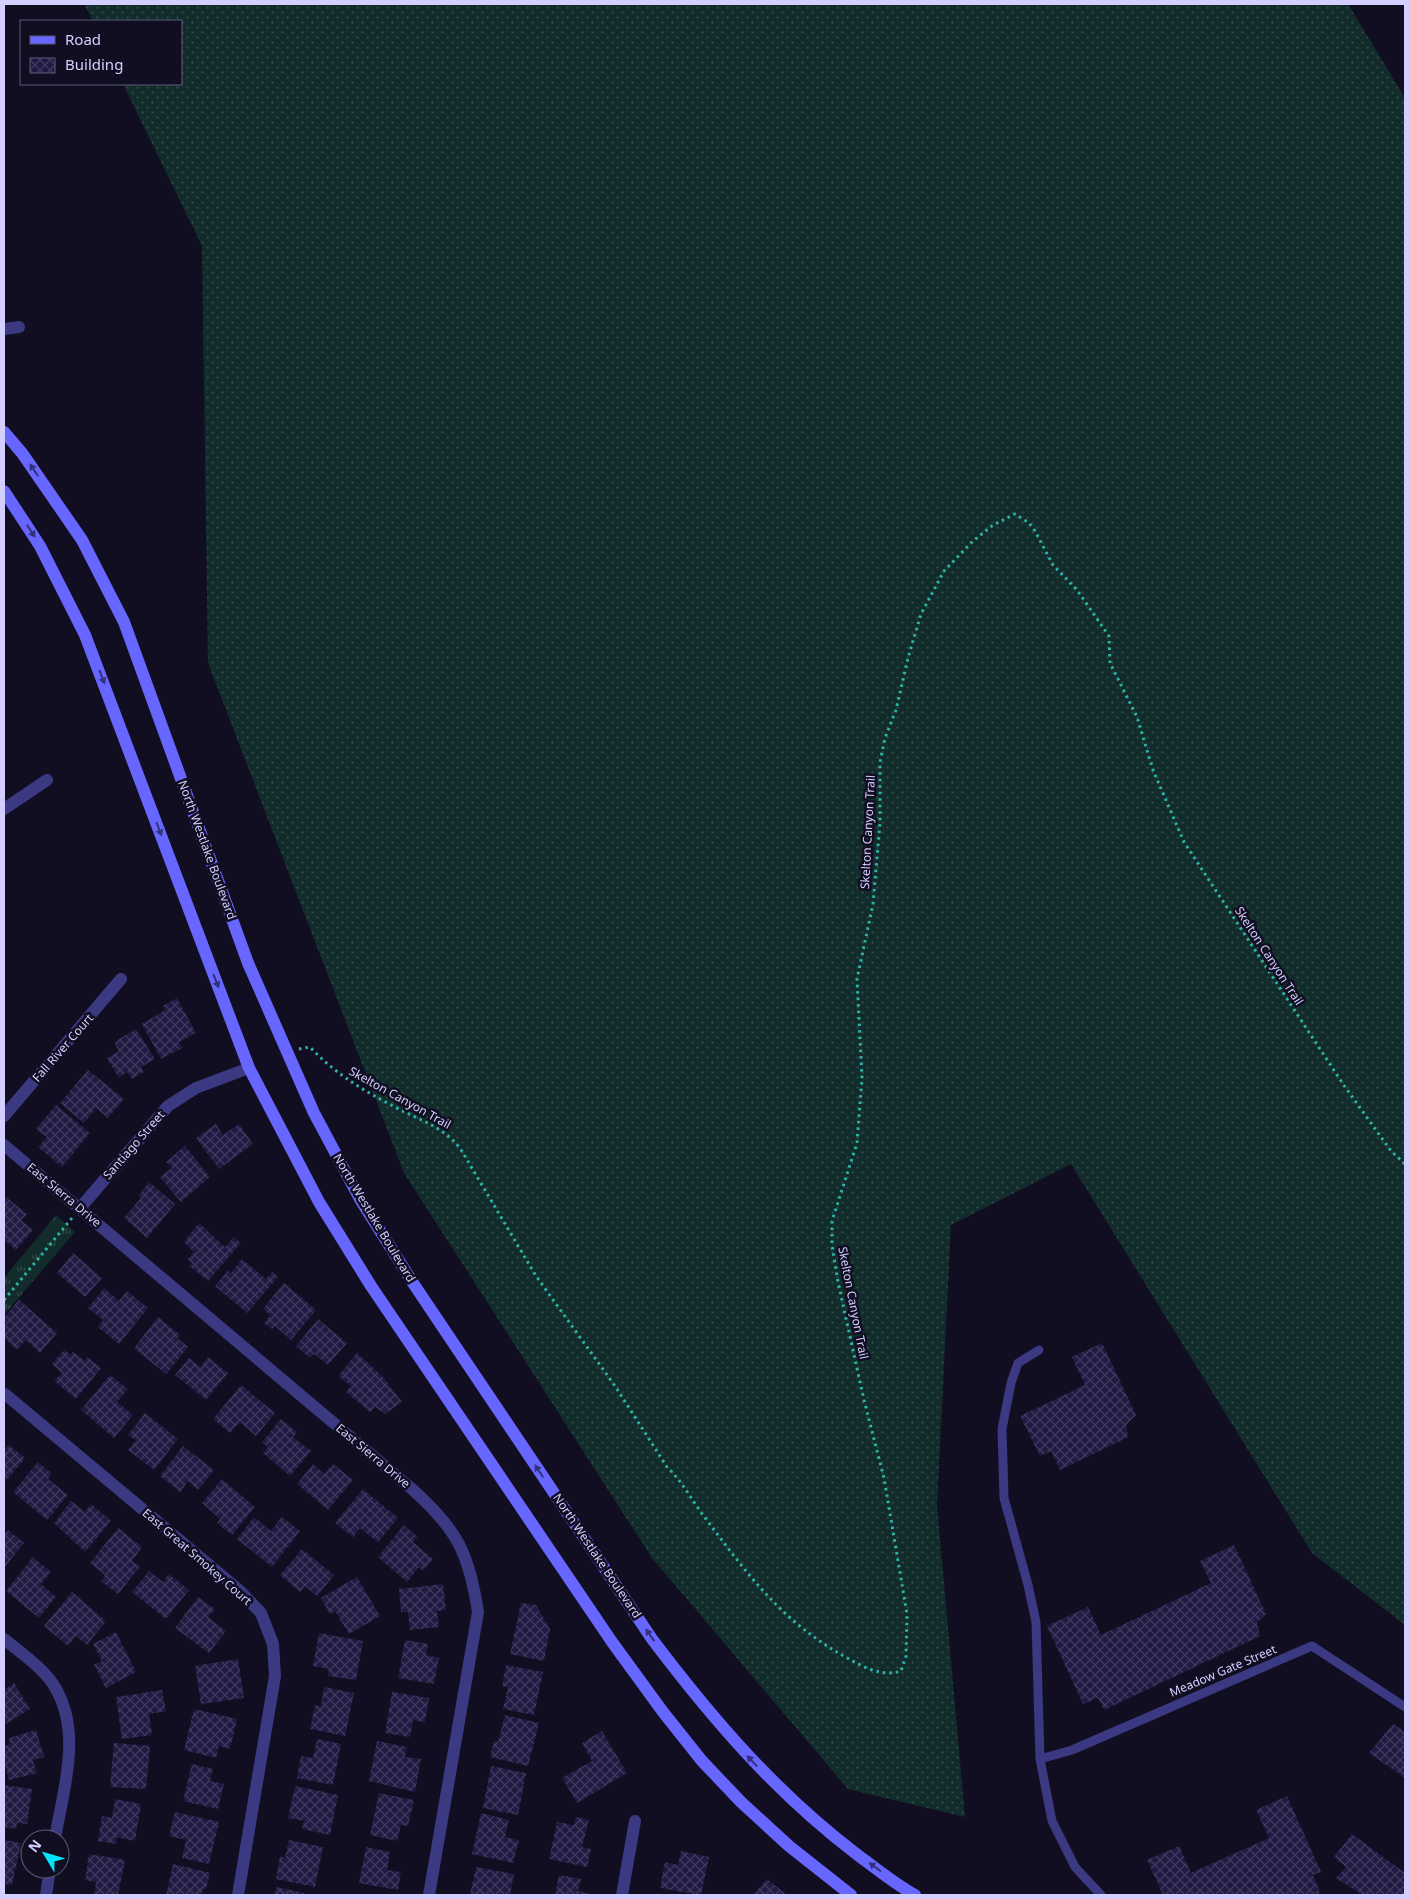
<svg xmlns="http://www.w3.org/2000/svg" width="1409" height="1899" font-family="'Noto Sans',sans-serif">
<defs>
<pattern id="grass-dots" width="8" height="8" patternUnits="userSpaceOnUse" patternTransform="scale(1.25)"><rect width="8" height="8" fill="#112c2b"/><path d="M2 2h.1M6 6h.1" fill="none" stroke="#334a4b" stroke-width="1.8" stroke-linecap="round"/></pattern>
<pattern id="park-tufts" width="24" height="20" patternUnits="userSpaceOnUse" patternTransform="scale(1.25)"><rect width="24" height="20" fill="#112c2b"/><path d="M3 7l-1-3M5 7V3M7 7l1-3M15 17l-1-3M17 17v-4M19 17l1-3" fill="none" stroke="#334a4b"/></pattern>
<pattern id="building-cross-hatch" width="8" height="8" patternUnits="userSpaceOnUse" patternTransform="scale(1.25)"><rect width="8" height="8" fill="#211a43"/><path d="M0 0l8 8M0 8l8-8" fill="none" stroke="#403a5f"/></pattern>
</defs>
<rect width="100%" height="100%" fill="#110e22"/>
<!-- grass -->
<path fill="url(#grass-dots)" d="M84 4H1348L1405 98V1625L1312 1553 1071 1164 951 1225 937 1505 965 1817 848 1789 652 1558 404 1173 208 663 202 246 123 84H181V21H93Z"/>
<!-- park -->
<path fill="url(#park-tufts)" d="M56 1215 75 1232 4 1315V1278Z"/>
<!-- building -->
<path fill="url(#building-cross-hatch)" d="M177 998 196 1033 179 1042 182 1048 161 1059 142 1024 165 1010 163 1006Z
M136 1029 155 1059 141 1067 144 1072 132 1079 127 1072 119 1078 107 1058 119 1051 114 1042Z
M88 1070 124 1099 108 1118 96 1108 84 1123 60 1103Z
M56 1105 90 1133 62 1167 38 1147 47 1137 36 1129Z
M216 1124 223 1135 239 1124 253 1144 219 1169 196 1138Z
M185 1146 210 1177 181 1202 160 1177 172 1168 166 1162Z
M149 1182 175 1204 147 1238 124 1218 141 1198 138 1196Z
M6 1197 27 1214 21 1220 33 1230 16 1250 4 1240V1199Z
M199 1223 225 1247 234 1237 241 1243 208 1281 189 1266 192 1263 188 1259 194 1252 184 1242Z
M73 1253 102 1278 85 1297 57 1273Z
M242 1259 266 1279 272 1272 278 1277 247 1313 215 1286 228 1271 231 1273Z
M284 1283 316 1310 291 1340 275 1326 272 1329 264 1323 270 1315 263 1309Z
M104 1288 119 1301 127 1291 148 1308 119 1344 98 1327 103 1320 88 1308Z
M19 1300 57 1333 40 1353 26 1340 17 1350 4 1338V1327L6 1324 4 1318Z
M158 1317 180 1335 177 1338 188 1347 166 1374 134 1348Z
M318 1319 347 1343 328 1365 314 1354 310 1358 296 1346Z
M1102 1343 1136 1415 1126 1425 1128 1437 1060 1470 1051 1451 1040 1456 1020 1416 1085 1385 1072 1357Z
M64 1350 71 1355 73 1352 85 1361 87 1357 101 1368 76 1399 54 1381 62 1373 52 1364Z
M357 1353 382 1376 402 1402 385 1414 375 1407 370 1412 346 1392 351 1386 338 1376Z
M208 1357 228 1373 206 1400 175 1375 189 1358 200 1367Z
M110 1375 128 1389 117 1402 133 1415 114 1438 81 1410Z
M241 1385 275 1413 256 1436 240 1422 230 1433 213 1419Z
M145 1413 178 1439 154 1470 128 1450 136 1440 128 1435Z
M281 1419 297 1432 293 1437 311 1451 290 1476 263 1453 268 1447 262 1442Z
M9 1445 25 1458 7 1480 4 1478V1447L6 1449Z
M183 1446 214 1470 198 1490 188 1481 180 1492 160 1476Z
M38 1462 52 1474 48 1479 68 1495 47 1520 13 1492Z
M313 1464 324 1474 333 1464 353 1480 328 1510 297 1484Z
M222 1479 255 1507 232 1535 217 1523 220 1519 202 1503Z
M363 1489 398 1518 378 1542 360 1528 353 1537 335 1523Z
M71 1501 85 1512 91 1504 111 1521 85 1552 54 1523Z
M254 1517 271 1531 282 1517 300 1531 272 1567 237 1539Z
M404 1525 417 1537 413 1542 433 1559 423 1571 419 1567 407 1582 378 1557Z
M118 1528 142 1547 132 1561 140 1567 118 1594 101 1581 105 1575 90 1563Z
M8 1530 24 1543 4 1568V1535Z
M1234 1545 1266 1614 1257 1622 1260 1636 1104 1710 1098 1698 1083 1704 1047 1626 1088 1607 1101 1635 1211 1583 1200 1561Z
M302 1549 334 1575 317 1596 305 1586 300 1592 280 1575Z
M33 1557 51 1572 41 1584 56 1597 39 1618 6 1591Z
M149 1571 163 1582 169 1574 189 1590 166 1619 132 1592Z
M357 1577 380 1616 349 1634 335 1611 330 1614 321 1598Z
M443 1584 446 1610 437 1611 439 1627 410 1630 408 1612H401L399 1589Z
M72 1592 106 1621 87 1645 76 1636 68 1646 44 1626Z
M198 1597 215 1609 208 1617 226 1631 209 1653 175 1628Z
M521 1603 536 1605 550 1629 544 1661 510 1654Z
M116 1632 136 1672 106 1688 94 1665 102 1661 93 1644Z
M319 1633 363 1641 356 1680 328 1676 329 1669 313 1666Z
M405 1640 428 1644 426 1655 439 1658 434 1684 398 1678Z
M238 1659 244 1698 201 1704 195 1666Z
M506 1665 543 1672 534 1715 503 1709 508 1687 502 1686Z
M14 1683 30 1709 4 1725V1690Z
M324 1687 354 1693 345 1736 310 1729 315 1705 321 1706Z
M162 1690 166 1711 149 1714 152 1735 122 1739 116 1697Z
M392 1692 429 1698 425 1722 413 1720 410 1737 385 1733Z
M194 1709 237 1719 230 1749 219 1746 216 1758 184 1750Z
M505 1715 539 1723 528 1766 490 1757 494 1741 498 1742Z
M1393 1724 1405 1732V1778L1369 1753Z
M36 1730 44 1757 33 1760 37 1773 9 1780 4 1761V1746L10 1744 9 1738Z
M602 1731 627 1773 577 1803 562 1778 592 1761 582 1743Z
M317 1739 341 1744 333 1785 297 1778 301 1756 313 1758Z
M377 1741 407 1747 405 1757 421 1759 415 1792 369 1781Z
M114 1743 150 1746 146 1789 110 1787Z
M192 1764 213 1769 210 1781 224 1784 218 1809 183 1801Z
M491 1766 526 1773 518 1815 483 1808Z
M4 1785 32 1789 27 1824 17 1823 16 1829 4 1827Z
M295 1786 338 1795 330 1835 302 1829 304 1821 288 1818Z
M379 1793 414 1800 408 1826 401 1825 397 1841 370 1835Z
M1287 1796 1321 1872 1313 1875 1320 1893 1315 1895H1163L1147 1860 1179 1846 1191 1873 1269 1838 1256 1810Z
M115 1799 141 1804 135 1841 117 1837 116 1844 98 1841 102 1816 112 1818Z
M175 1812 219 1822 209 1864 182 1858 186 1840 169 1836Z
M481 1813 509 1820 505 1837 519 1840 513 1863 472 1854Z
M576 1817 589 1820 582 1847 591 1849 587 1867 549 1859 557 1822 574 1825Z
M1352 1834 1405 1873V1895H1363L1336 1878 1346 1867 1334 1857Z
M4 1840 21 1843 12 1885 4 1884Z
M289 1840 323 1847 315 1887 276 1879 280 1856 285 1858Z
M366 1847 390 1852 387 1870 401 1872 398 1890 359 1883Z
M681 1851 709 1857 701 1895 660 1888 665 1862 678 1865Z
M89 1854 125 1860 118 1895 94 1894 96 1882 85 1880Z
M173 1864 210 1873 206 1889H203L201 1895H166Z
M476 1867 514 1874 510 1895 470 1894Z
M559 1875 581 1879 578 1891 593 1895H555Z
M767 1879 787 1895H753Z
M276 1887 304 1893 303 1895H274Z"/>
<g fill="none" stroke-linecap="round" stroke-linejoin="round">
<!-- path -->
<path stroke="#2eb3a9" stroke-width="3" stroke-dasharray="2.5 4" stroke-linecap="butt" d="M299 1049 310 1047C334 1073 364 1091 395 1107 419 1120 442 1126 460 1148L536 1276 615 1386 667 1467C682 1481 691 1499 703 1515 748 1575 783 1624 851 1660 865 1668 884 1677 901 1671L906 1656 907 1614 884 1478 864 1400 838 1282 832 1245V1221L857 1143 862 1078 857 979 873 904 880 823V762L885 738 896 710 908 658 921 614 944 571 973 541 993 525 1015 514 1029 523 1035 531 1053 565 1077 590 1109 636 1110 663 1137 717 1153 770 1184 842 1343 1084 1391 1151 1405 1164
M4 1300 72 1218"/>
<!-- service -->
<path stroke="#3a3981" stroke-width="9" d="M1039 1350 1018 1363 1011 1383 1002 1429 1004 1498 1028 1585 1036 1622 1040 1759 1052 1821 1075 1867 1101 1895
M1040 1759 1072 1750 1312 1646 1405 1707"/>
<!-- minor -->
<path stroke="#3a3981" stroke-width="12" d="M4 329 19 327
M4 809 47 780
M4 1116 121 979
M4 1145 412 1489C457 1529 469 1553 478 1612L429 1895
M80 1208 168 1106 196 1088 249 1068
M5 1394 239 1590 261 1613 273 1644 275 1676 238 1895
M4 1639C21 1653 45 1669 56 1689 82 1735 63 1790 55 1839
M46 1895 50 1869
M622 1895 635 1821"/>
<!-- secondary -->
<path stroke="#6766fe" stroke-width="12" d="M4 432 22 453 82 540 124 622 248 963 314 1113 360 1199 413 1283 652 1639C714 1721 777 1794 859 1856 877 1869 895 1884 915 1895
M4 491 40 546 85 635 249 1068 319 1202 371 1286 612 1642 663 1712 702 1761 741 1802 789 1846 851 1895"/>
</g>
<!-- one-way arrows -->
<defs><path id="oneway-solid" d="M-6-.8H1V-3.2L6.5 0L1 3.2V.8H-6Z" transform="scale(1.25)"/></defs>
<g fill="#33317a">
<use href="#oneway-solid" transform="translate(34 470) rotate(-124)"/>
<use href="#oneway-solid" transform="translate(31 531) rotate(57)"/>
<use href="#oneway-solid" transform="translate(102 677) rotate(69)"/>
<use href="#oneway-solid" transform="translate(159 829) rotate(69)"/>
<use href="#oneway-solid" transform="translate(216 981) rotate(69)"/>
<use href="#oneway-solid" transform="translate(539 1471) rotate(-124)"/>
<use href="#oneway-solid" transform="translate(650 1635) rotate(-125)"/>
<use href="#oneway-solid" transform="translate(752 1761) rotate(-133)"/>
<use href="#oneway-solid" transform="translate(875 1867) rotate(-144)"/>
</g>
<g text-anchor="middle" stroke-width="5" stroke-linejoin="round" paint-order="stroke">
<!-- street labels -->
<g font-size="12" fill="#d3cfff" stroke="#110e22">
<text transform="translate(868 832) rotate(-87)" y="4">Skelton Canyon Trail</text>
<text transform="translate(207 850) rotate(70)" y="4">North Westlake Boulevard</text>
<text transform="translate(1269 956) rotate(57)" y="4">Skelton Canyon Trail</text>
<text transform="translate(63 1048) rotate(-49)" y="4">Fall River Court</text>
<text transform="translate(400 1098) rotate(29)" y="4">Skelton Canyon Trail</text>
<text transform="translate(134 1145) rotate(-49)" y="4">Santiago Street</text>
<text transform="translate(64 1195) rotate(40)" y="4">East Sierra Drive</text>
<text transform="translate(374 1218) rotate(59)" y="4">North Westlake Boulevard</text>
<text transform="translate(853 1303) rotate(79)" y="4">Skelton Canyon Trail</text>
<text transform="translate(373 1456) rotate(40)" y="4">East Sierra Drive</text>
<text transform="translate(597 1556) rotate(56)" y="4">North Westlake Boulevard</text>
<text transform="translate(197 1557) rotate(41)" y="4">East Great Smokey Court</text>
<text transform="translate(1223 1671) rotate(-23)" y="4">Meadow Gate Street</text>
</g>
</g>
<!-- border -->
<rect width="1409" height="1899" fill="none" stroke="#d3cfff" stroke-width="10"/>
<!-- legend -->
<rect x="20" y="20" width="162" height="65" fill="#110e22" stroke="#5f5b7a"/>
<rect x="30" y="36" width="25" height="8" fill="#6766fe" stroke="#5f5b7a"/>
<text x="65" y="45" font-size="15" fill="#d3cfff">Road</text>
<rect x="30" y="58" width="25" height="15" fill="url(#building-cross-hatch)" stroke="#5f5b7a"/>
<text x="65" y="70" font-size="15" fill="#d3cfff">Building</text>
<!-- north arrow -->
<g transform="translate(45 1854) rotate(308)"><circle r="24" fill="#110e22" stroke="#5f5b7a"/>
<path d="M0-4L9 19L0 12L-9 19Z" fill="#01e4f9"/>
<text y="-8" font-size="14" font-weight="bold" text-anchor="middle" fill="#d3cfff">N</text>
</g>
</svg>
